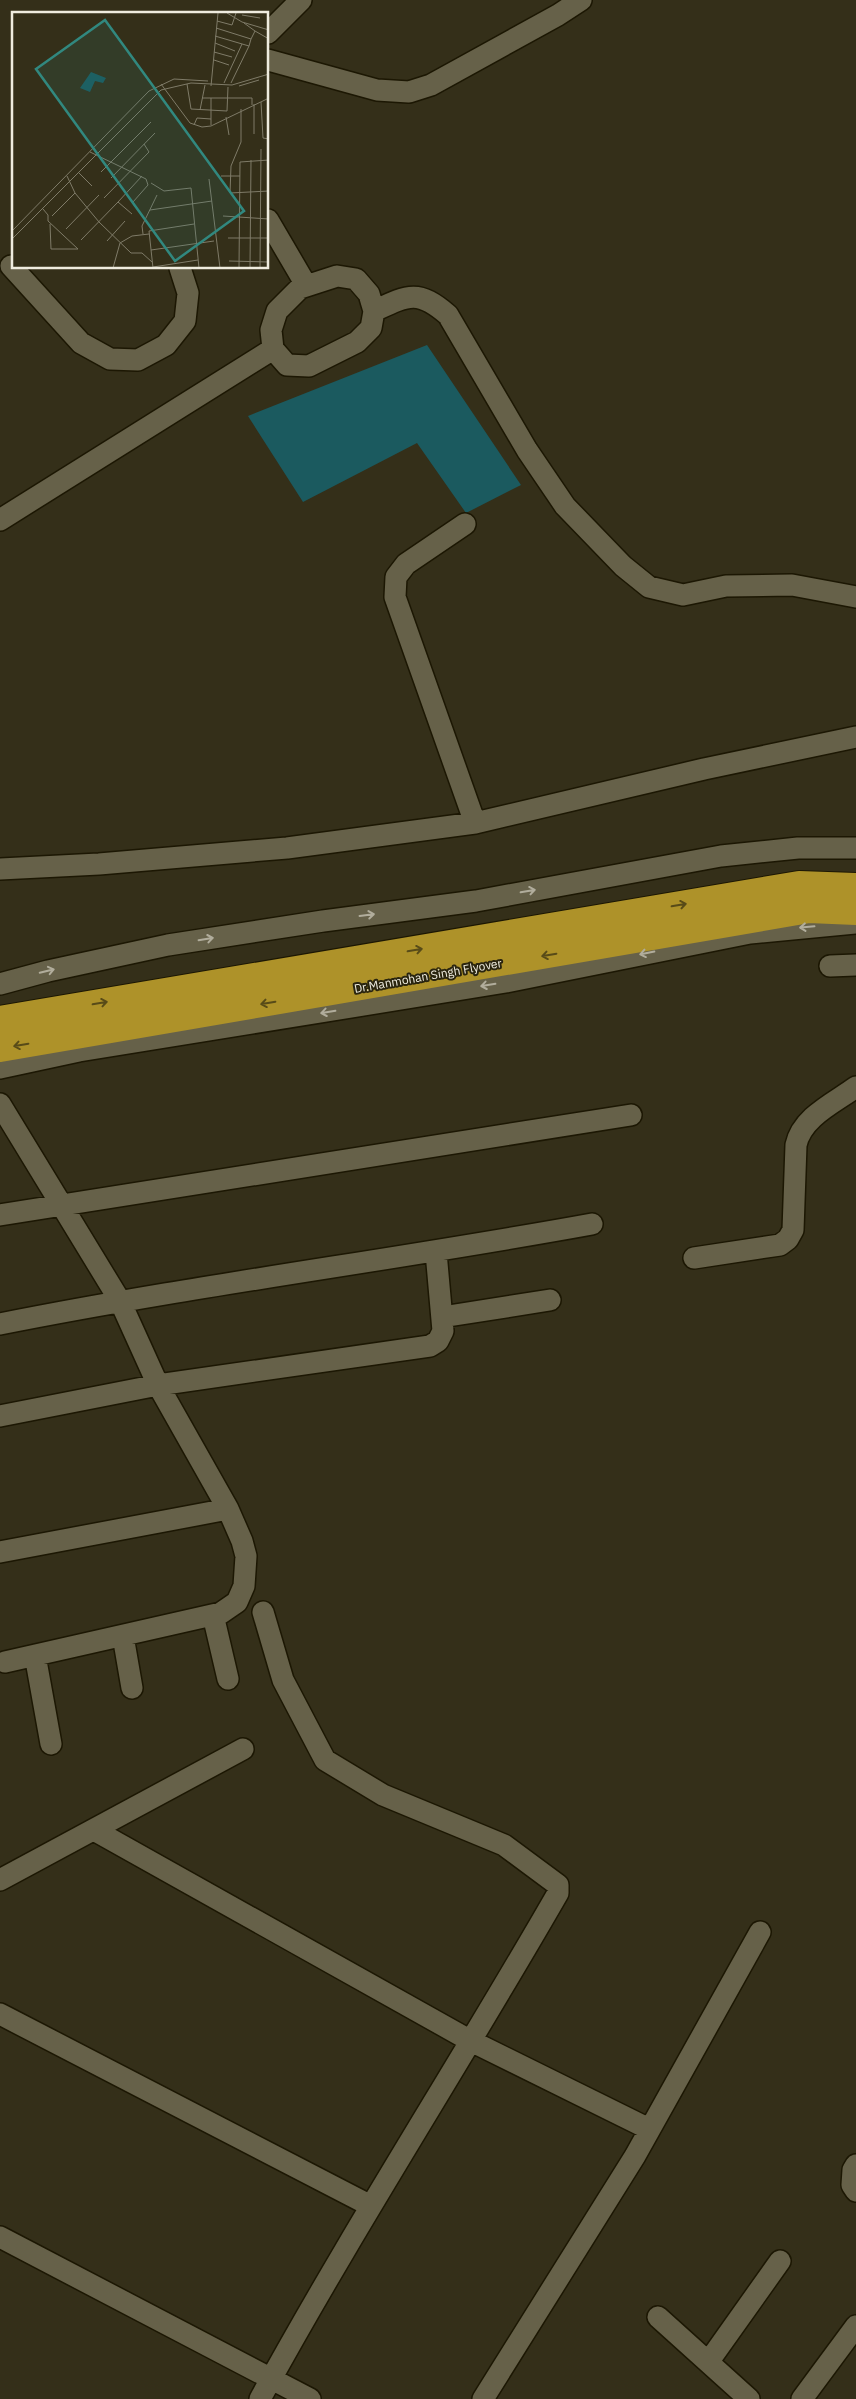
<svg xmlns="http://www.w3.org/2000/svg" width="856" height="2399" font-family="'IBM Plex Sans',sans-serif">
<rect width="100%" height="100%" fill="#342f19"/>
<!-- water -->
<path fill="#1b5a5f" d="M427 345 521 485 466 513 417 443 303 502 248 416Z"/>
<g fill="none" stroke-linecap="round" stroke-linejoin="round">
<defs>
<path id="minor" d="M268 33 301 0
M268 60 377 90 409 92 431 85 558 15 581 0
M268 220 306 285
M11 266 81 343 110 359 138 360 166 345 185 321 188 293 180 268
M337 276 356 279 369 294 374 311 371 328 357 342 309 366 287 365 273 349 271 330 277 311 300 288Z
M374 311C408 295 418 289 448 315L527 450 565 506 623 566 649 587 683 595 726 586 792 585 856 597
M0 520 273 349
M465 524 406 564 396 577 395 597 475 823
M0 869 99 864 287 848 475 823 704 769 856 737
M830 966 856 965
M0 984 48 971 168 945 323 921 476 901 721 856 798 848H856
M0 1068 79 1051 506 982 750 933 856 923
M0 1104 120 1301 158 1385 228 1509 242 1541 246 1556 244 1586 237 1602 221 1613 5 1662
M0 1215 631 1115
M694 1258 780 1245 788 1239 793 1230 796 1145C802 1117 834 1103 856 1087
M442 1317 550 1300
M0 1324C196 1285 395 1260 592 1224
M0 1416 158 1385 430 1346 438 1341 443 1331 436 1252
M0 1552 228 1509
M213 1615 228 1679
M123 1636 132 1688
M35 1655 51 1744
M94 1830 469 2040 649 2129
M0 1880 243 1749
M0 2014 371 2206
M856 2165 853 2170 852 2185 856 2191
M0 2237 310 2399
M658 2317 749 2399
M709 2361 780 2261
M260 2399C354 2227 461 2062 558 1893V1885L504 1845 383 1795 325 1760 283 1680 263 1612
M483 2399 635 2156 760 1932
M802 2399 856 2326"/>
<path id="highway" d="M0 1020 799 885 856 887
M0 1048 809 909 856 911"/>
</defs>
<!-- minor casing -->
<use href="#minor" stroke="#1c1703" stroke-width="24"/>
<!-- highway casing -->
<use href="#highway" stroke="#1c1703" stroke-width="30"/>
<!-- minor -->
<use href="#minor" stroke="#666149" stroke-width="21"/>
<!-- highway -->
<use href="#highway" stroke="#ae9229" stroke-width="28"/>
</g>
<!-- one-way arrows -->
<defs><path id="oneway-shaft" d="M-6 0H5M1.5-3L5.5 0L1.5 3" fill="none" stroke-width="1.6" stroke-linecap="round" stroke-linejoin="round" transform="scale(1.25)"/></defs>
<g stroke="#b1ad9c">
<use href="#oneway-shaft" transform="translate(528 891) rotate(-10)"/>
<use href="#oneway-shaft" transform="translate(367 915) rotate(-7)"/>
<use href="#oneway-shaft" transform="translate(807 927) rotate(175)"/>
<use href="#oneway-shaft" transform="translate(206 939) rotate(-9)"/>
<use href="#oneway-shaft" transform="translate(647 953) rotate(169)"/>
<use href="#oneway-shaft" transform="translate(47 971) rotate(-14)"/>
<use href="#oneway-shaft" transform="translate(488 985) rotate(171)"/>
<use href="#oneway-shaft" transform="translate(328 1012) rotate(171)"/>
</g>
<g stroke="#584b18">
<use href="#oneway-shaft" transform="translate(679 905) rotate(-10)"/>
<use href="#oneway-shaft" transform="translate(415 950) rotate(-10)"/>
<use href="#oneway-shaft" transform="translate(549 955) rotate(170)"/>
<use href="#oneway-shaft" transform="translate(100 1003) rotate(-10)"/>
<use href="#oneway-shaft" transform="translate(268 1003) rotate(170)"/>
<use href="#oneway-shaft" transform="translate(21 1045) rotate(170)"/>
</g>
<g text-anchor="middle" stroke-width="4" stroke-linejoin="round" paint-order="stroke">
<!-- street labels -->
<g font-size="12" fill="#efecdf" stroke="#2a250f">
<text transform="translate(428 976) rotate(-10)" y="4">Dr.Manmohan Singh Flyover</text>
</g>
</g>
<!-- overview -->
<g transform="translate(12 12)">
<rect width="256" height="256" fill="#342f19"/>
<path d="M79 60 94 66 91 71 83 69 78 80 68 76Z" fill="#1b5a5f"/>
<path fill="none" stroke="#7f7b68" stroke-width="1" d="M215 1 230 10 257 18M230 3 248 6M205 9 220 13 224 1M232 11 243 19 239 27M243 19 257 27M203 24 237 34 239 27 204 16M203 31 223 39M202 40 220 45M202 48 217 53M212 71 230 32M219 71 237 34M149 72 178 111 190 115 199 114 257 86M175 72 179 97 215 99M199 74 206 1M227 74 247 68M190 86H240V93M199 86V113M249 90 251 126 257 127M229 97V130L219 154 218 181 257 179M188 98 193 73M215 99 216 75M214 105 217 123M182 113 185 106 199 107M242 122V92M78 140 134 167 136 173 121 190M89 160 139 110M67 161 80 174M55 164 63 181 87 210 119 241H130L140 250M209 164H228M99 166 143 121M197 167 208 256M139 171 152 179 179 176 187 256M92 186 137 140 132 132M106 190 130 164M31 197 36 203V209L66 237M138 198 200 189M40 204 63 181M211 204 257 207M38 212 39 237H66M54 217 87 183M0 219 137 79 162 67 196 69M131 222 130 214 145 183M216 226H257M0 227 149 78 179 71 220 73 257 62M69 228 106 190 120 202M95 229 113 209M139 238 202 229M217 249 257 250M141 255 186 248M101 256 108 231 120 224 137 222M141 256 137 219 182 212M227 256 228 150 257 148M238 256 239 148M248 256 249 137"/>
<path fill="#31887f" fill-opacity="0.15" stroke="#31887f" stroke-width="2.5" d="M93 8 232 199 163 249 24 57Z"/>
<rect width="256" height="256" fill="none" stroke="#efecdf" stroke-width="2.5"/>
</g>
</svg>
